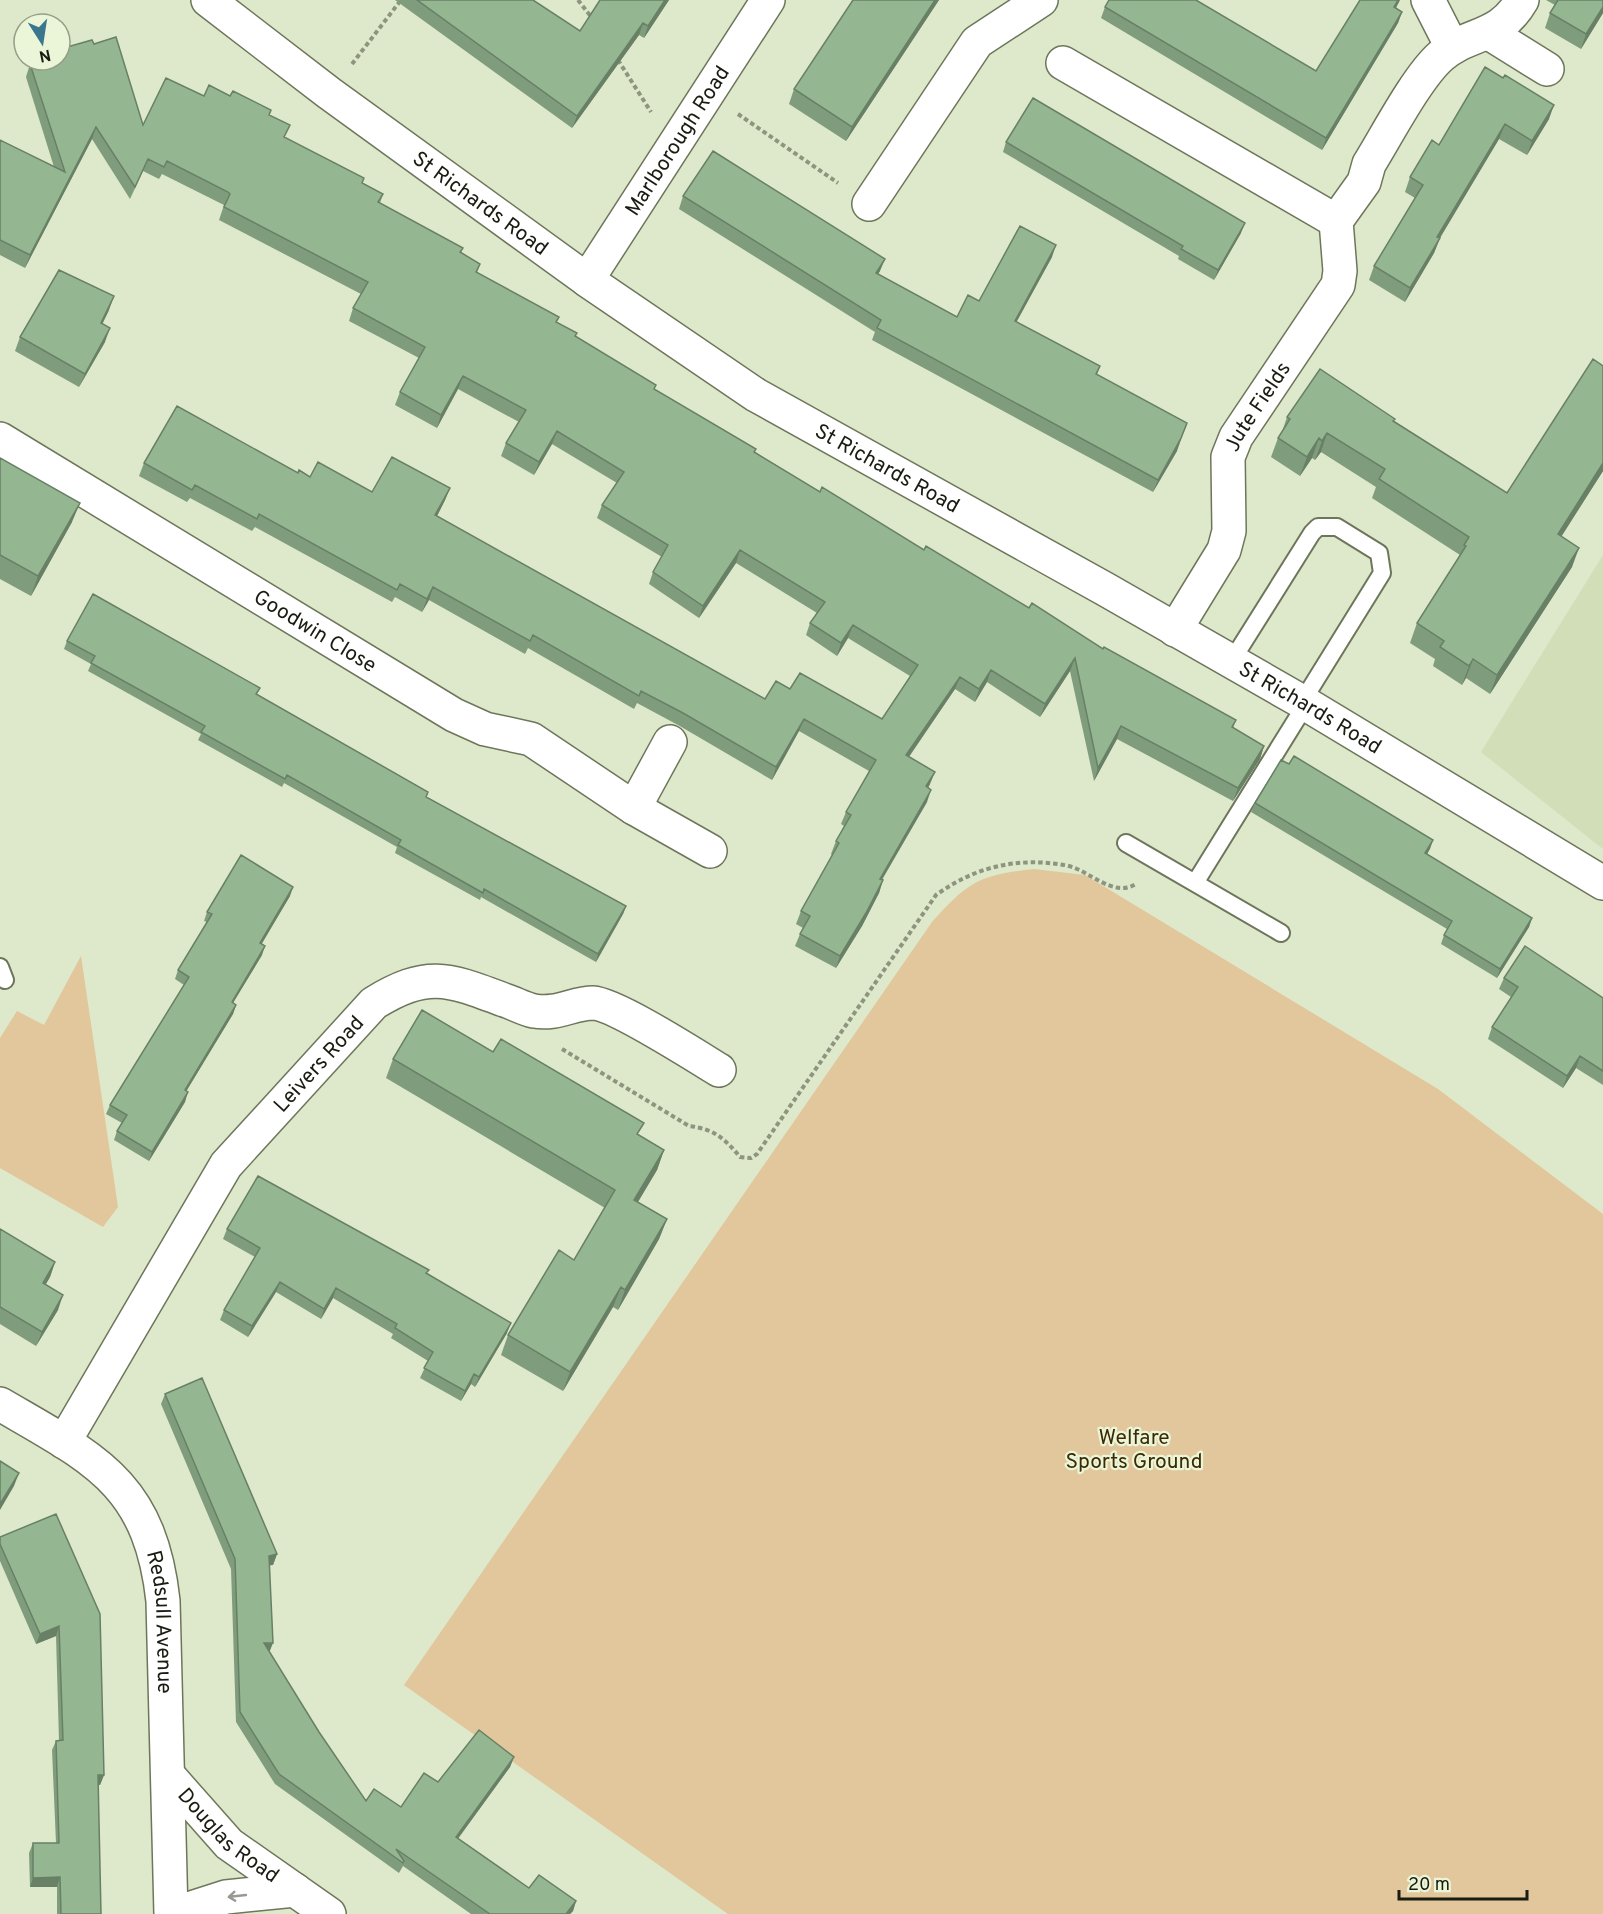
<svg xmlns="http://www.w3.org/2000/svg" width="1603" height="1914" font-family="Overpass,sans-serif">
<rect width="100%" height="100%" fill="#dee8ca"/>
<!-- built -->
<path fill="#d1deb8" d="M1603 555V849L1481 752Z"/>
<!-- green -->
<path fill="#e1c79b" d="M1034 869 1085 875 1438 1089 1603 1214V1914H728L404 1685 932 922C969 881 979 875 1034 869Z
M81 956 118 1207 103 1227 0 1168V1038L17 1011 44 1025Z"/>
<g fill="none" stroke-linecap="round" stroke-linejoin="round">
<defs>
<path id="service" d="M1231 662 1312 533 1318 527H1337L1379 553 1382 573 1302 702
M1126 843 1281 933
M1195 883 1306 704
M0 967 5 980"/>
<g id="minor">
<path d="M1428 0 1452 47"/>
<path d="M1489 33 1547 69"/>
<path d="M1063 63 1336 221"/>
<path d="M869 204 977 42 1041 0"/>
<path id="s1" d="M587 280 768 0"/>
<path id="s2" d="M0 439 454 715 485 729 531 739 634 808 710 851"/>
<path id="s3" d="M1175 630 1224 550 1229 531 1228 457 1236 437 1338 285 1340 271 1336 221 1364 182 1369 164C1387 135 1417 77 1441 56 1470 31 1499 40 1522 0"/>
<path d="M634 808 670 742"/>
<path id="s4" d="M0 1404C94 1459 150 1482 163 1601L171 1914"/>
<path id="s5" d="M64 1442 226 1165 374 1003C428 970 448 979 504 1000 514 1003 524 1009 534 1011 558 1015 573 1003 593 1003 615 1004 696 1056 719 1070"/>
<path id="s6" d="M168 1775 229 1844 329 1914"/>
<path d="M173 1914 226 1897 295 1890"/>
</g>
<g id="tertiary">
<path id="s7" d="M208 0 329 93 587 280 756 395 1105 589 1306 704 1603 883"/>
</g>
</defs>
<!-- service casing -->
<use href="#service" stroke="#6d765b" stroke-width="20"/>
<!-- minor casing -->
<use href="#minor" stroke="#6d765b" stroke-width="36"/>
<!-- tertiary casing -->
<use href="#tertiary" stroke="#6d765b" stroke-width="36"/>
<!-- path -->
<path stroke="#8e957f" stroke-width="4" stroke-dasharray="4.5 3" stroke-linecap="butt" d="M578 0 592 18
M618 60 651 112
M352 64 401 0
M738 114 838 183
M562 1049 689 1126C714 1129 724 1138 740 1157L751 1158 757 1154 936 895C975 867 1016 857 1064 865 1088 868 1112 899 1136 884"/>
<!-- service -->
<use href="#service" stroke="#fff" stroke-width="16"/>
<!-- minor -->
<use href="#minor" stroke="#fff" stroke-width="33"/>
<!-- tertiary -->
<use href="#tertiary" stroke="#fff" stroke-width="33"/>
</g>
<!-- wall -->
<path fill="#7f9d7d" d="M395 0H533L580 31 600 0H669L644 38 639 35 572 128Z
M853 0H939L846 141 789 104 794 89Z
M1400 0 1396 8 1402 12 1398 23 1322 150 1101 18 1105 7 1316 71Z
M1546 0H1603V13L1581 49 1545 28 1550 13 1555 5Z
M94 44 143 125 204 96 269 115 285 137 363 183 383 194 380 203 463 248 461 253 480 264 477 273 557 322 576 336 655 390 820 492 1103 649 1236 720 1233 728 1264 746 1260 759 1233 801 1117 739 1094 781 1070 671 1040 717 987 682 975 702 955 689 909 757 930 784 928 788 927 802 882 880H883L879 893 862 926 836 968 795 946 800 934 803 928 796 924 801 911 832 855 831 854 836 841 844 826 841 824 846 812 869 771 799 731 772 780 678 725 637 703 634 709 528 648 525 654 429 600 422 612 395 597 392 602 255 527 252 531 190 498 187 502 139 476 144 463 298 473 310 477 372 492 450 488 445 500 437 516 765 699 790 689 882 719 910 676 848 638 837 656 806 635 810 623 817 613 736 563 699 618 649 584 653 572 662 557 597 518 602 505 617 483 552 444 534 475 501 456 506 443 519 422 458 389 437 428 395 405 400 392 419 358 349 321 353 308 361 294 219 220 224 205 162 174 159 179 143 171 130 199 92 139 25 268 0 255V140L54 167 26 77 30 64Z
M1485 67 1549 119 1527 155 1499 139 1440 238 1434 253 1405 302 1369 280 1374 266 1415 198 1405 192 1410 177 1439 145Z
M1006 142 1241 233 1214 280 1178 259 1179 256 1003 152Z
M683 196 880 271 878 274 957 317 979 301 1052 257 1016 322 1100 366 1097 375 1177 451 1153 492 872 340 875 332 679 209Z
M109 310 102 324 105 342 79 387 15 351 20 337Z
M1603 366V471L1561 536 1572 567 1490 694 1466 678 1462 685 1433 666 1435 659 1410 643 1417 623 1460 555 1372 498 1376 487 1321 452 1315 460 1312 458 1300 476 1271 457 1278 438 1282 432 1287 417 1394 421 1507 493Z
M0 458 72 522 31 596 0 579Z
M67 641 260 688 257 694 428 792 426 797 626 906 623 914 596 962 481 897 480 900 395 853 397 847 284 783 282 787 198 740 201 734 88 671 91 664 64 649Z
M1255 803 1433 840 1427 854 1532 918 1529 927 1497 978 1441 944 1444 935 1447 929 1251 812Z
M290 896 261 944 262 955 233 1003 236 1005 233 1014 186 1091 185 1102 149 1161 114 1140 117 1131 122 1123 106 1114 110 1105 184 985 175 979 178 970 207 922 204 921 207 912Z
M1504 978 1603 998V1085L1576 1068 1563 1088 1488 1039 1492 1027 1511 997 1499 989Z
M393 1059 639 1135 664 1150 657 1170 638 1202 667 1219 659 1239 618 1310 613 1307 563 1391 501 1355 508 1335 574 1260 605 1208 386 1078Z
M0 1229 55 1262 50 1277 45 1285 58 1310 36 1346 0 1324Z
M227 1229 427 1274 507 1333 475 1387 471 1384 461 1401 420 1378 428 1361 391 1338 393 1334 333 1298 321 1319 276 1292 248 1337 220 1320 224 1310 255 1257 223 1239Z
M165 1394 277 1554 273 1565H269V1652L319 1732 366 1801 401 1807 438 1782 514 1757 510 1767 458 1838 529 1888 576 1901 573 1911 570 1914H471L403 1866 399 1873 275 1784 236 1722 231 1569 161 1404Z
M56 1514 104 1775 100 1785H98L101 1914H57V1887H30L29 1853 33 1843H56L52 1750 56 1741H59L56 1636 36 1644 0 1561V1537Z"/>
<!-- shaded-wall -->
<path fill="#688066" d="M665 0H669L644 38 648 26Z
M935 0H939L846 141 852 127Z
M1398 0H1400L1390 18 1394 7Z
M1603 7V13L1581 49 1586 34Z
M1402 12 1398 23 1322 150 1326 138Z
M643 23 639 35 572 128 577 116Z
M1554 105 1549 119 1527 155 1532 141Z
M1505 124 1499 139 1432 251 1437 237Z
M96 127 92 139 25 268 30 255Z
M1245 223 1241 233 1214 280 1218 270Z
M1440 238 1434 253 1405 302 1410 288Z
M1056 245 1052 257 1010 334 1015 321Z
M885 259 880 271 871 285 876 273Z
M114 296 109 310 96 337 101 323Z
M110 328 105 342 79 387 85 374Z
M463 376 458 389 437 428 441 415Z
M1187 423 1177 451 1153 492 1158 480Z
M557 431 552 444 534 475 539 462Z
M1327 433 1321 452 1315 460 1322 441Z
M1319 438 1312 458 1300 476 1307 457Z
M1603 463V471L1551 553 1558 534Z
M450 488 445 500 431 528 435 515Z
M80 503 72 522 31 596 38 576Z
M1579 548 1572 567 1490 694 1497 675Z
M740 550 736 563 699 618 703 606Z
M433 587 429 600 422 612 427 599Z
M853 625 848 638 837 656 841 643Z
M1075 658 1070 671 1040 717 1045 704Z
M1473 659 1466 678 1462 685 1469 666Z
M991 670 987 682 975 702 979 689Z
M960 677 955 689 901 768 906 755Z
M804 719 799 731 772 780 776 767Z
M1121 726 1117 739 1094 781 1098 768Z
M1264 746 1260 759 1233 801 1238 788Z
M935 772 930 784 921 799 926 786Z
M931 790 927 802 875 891 880 879Z
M1433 840 1430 849 1422 863 1425 853Z
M883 880 879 893 862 926 836 968 840 956Z
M293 887 290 896 257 952 260 943Z
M626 906 623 914 596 962 598 954Z
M1532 918 1529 927 1497 978 1500 969Z
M265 946 262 955 228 1011 232 1002Z
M236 1005 233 1014 181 1100 185 1090Z
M1580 1056 1576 1068 1563 1088 1567 1076Z
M188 1092 185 1102 149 1161 152 1152Z
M664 1150 657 1170 627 1220 634 1200Z
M667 1219 659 1239 618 1310 625 1290Z
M55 1262 50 1277 38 1298 43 1283Z
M280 1282 276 1292 248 1337 252 1326Z
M621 1287 613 1307 563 1391 570 1372Z
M336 1288 333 1298 321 1319 324 1309Z
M63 1295 58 1310 36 1346 42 1332Z
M511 1323 507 1333 475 1387 479 1377Z
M474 1374 471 1384 461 1401 465 1391Z
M19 1473 14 1486 0 1510V1504Z
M277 1554 273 1565 265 1566 269 1556Z
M59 1626 56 1636 36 1644 40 1634Z
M264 1643H273L269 1653Z
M514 1757 510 1767 452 1847 456 1837Z
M98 1775H104L100 1785H94Z
M60 1877 57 1887H30L33 1878Z
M576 1901 573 1911 570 1914H566Z"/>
<!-- building -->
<path fill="#94b791" stroke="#688066" stroke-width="1.5" d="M417 0H533L580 31 600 0H665L648 26 643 23 577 116Z
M853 0H935L852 127 794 89Z
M1109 0H1196L1316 71 1360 0H1398L1394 7 1402 12 1326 138 1105 7Z
M1558 0H1603V7L1586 34 1550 13Z
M116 37 143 125 166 78 204 96 209 85 230 96 233 91 271 110 269 115 290 125 284 137 364 178 362 183 383 194 378 202 463 248 460 252 480 264 476 272 559 317 556 322 577 333 575 336 656 385 654 389 756 449 754 452 820 492 822 487 924 550 926 546 1029 608 1032 603 1103 649 1104 647 1236 720 1232 727 1264 746 1238 788 1121 726 1098 768 1075 658 1045 704 991 670 979 689 960 677 906 755 935 772 926 786 931 790 880 879 883 880 866 913 840 956 800 934 810 916 801 911 839 843 836 841 851 815 846 812 876 760 804 719 776 767 683 713 641 691 639 696 533 635 530 641 433 587 427 599 400 584 397 590 259 514 257 519 195 485 192 490 144 463 177 406 298 473 299 470 310 477 318 462 372 492 392 457 450 488 435 515 765 699 776 681 790 689 800 673 882 719 918 665 853 625 841 643 810 623 825 602 740 550 703 606 653 572 668 545 602 505 624 472 557 431 539 462 506 443 526 410 463 376 441 415 400 392 425 347 353 308 368 282 224 207 230 194 228 192 167 161 164 167 148 159 135 187 96 127 30 255 0 240V140L65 172 30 64 43 60H60V49L92 40 94 44Z
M1485 67 1503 78 1505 75 1554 105 1532 141 1505 124 1437 237 1440 238 1410 288 1374 266 1423 185 1410 177 1432 140 1439 145Z
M1033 98 1245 223 1218 270 1181 249 1183 246 1006 142Z
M713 151 885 259 876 273 957 317 968 295 979 301 1020 226 1056 245 1015 321 1100 366 1096 374 1187 423 1181 438 1158 480 877 328 881 320 683 196Z
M59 270 114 296 101 323 110 328 85 374 20 337Z
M1593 359 1603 366V463L1558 534 1579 548 1497 675 1473 659 1469 666 1440 647 1444 641 1417 623 1466 546 1464 545 1469 537 1379 479 1385 469 1327 433 1322 441 1319 438 1307 457 1278 438 1290 419 1287 417 1320 369 1395 419 1393 421 1507 493Z
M0 458 80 503 38 576 0 555Z
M93 594 260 688 256 694 428 792 426 797 626 906 598 954 484 889 483 893 398 845 401 840 287 775 285 779 201 732 205 726 91 663 95 656 67 641Z
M1294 756 1433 840 1425 853 1532 918 1500 969 1444 935 1452 921 1255 803 1281 760 1289 764Z
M241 855 293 887 260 943 265 946 232 1002 236 1005 185 1090 188 1092 152 1152 117 1131 127 1115 110 1105 189 977 178 970 212 914 207 912Z
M1525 946 1603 998V1071L1580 1056 1567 1076 1492 1027 1518 987 1504 978Z
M422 1010 493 1052 501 1039 644 1123 637 1134 664 1150 634 1200 667 1219 625 1290 621 1287 570 1372 508 1335 559 1250 574 1260 615 1190 393 1059Z
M258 1176 429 1270 426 1273 511 1323 479 1377 474 1374 465 1391 424 1368 433 1352 395 1328 397 1324 336 1288 324 1309 280 1282 252 1326 224 1310 260 1248 227 1229Z
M0 1229 55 1262 43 1283 63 1295 42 1332 0 1307Z
M202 1378 277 1554 269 1556 273 1643H264L319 1732 366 1801 374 1789 401 1807 424 1773 438 1782 479 1730 514 1757 456 1837 529 1888 539 1875 576 1901 566 1914H490L396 1849 404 1861 403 1863 279 1774 240 1712 235 1559 165 1394Z
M0 1461 19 1473 0 1504Z
M56 1514 100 1614 104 1775H98L101 1914H61L60 1877 33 1878V1843H59L56 1741 63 1740 59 1626 40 1634 0 1544V1537Z"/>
<!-- one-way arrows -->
<defs><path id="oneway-shaft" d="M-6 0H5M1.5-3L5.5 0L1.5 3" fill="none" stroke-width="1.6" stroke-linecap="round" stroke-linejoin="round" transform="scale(1.5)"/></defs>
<use stroke="#989994" href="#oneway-shaft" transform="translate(237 1896) rotate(174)"/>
<g text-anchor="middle" stroke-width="4.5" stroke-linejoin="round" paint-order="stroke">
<!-- street labels -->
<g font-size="21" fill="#191c11" stroke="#ebf5d7">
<text dy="7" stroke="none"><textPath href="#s1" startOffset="166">Marlborough Road</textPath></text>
<text dy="7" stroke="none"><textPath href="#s7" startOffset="340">St Richards Road</textPath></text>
<text dy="7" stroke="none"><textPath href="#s3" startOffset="246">Jute Fields</textPath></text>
<text dy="7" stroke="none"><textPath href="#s7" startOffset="826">St Richards Road</textPath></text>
<text dy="7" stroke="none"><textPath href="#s2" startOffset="369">Goodwin Close</textPath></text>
<text dy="7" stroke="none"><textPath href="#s7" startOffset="1312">St Richards Road</textPath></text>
<text dy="7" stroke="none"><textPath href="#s5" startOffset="458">Leivers Road</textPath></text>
<text dy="7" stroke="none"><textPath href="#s4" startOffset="291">Redsull Avenue</textPath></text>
<text dy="7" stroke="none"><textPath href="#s6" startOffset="86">Douglas Road</textPath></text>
</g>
<!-- park labels -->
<g font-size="21" fill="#3c2a04" stroke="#ebf5d7">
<text x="1134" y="1444">Welfare<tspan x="1134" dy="24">Sports Ground</tspan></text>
</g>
</g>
<!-- north arrow -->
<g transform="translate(42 42) rotate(168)"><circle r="28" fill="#ebf5d7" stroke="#979e88" stroke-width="1.5"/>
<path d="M0-4.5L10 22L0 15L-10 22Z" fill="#3a768d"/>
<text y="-9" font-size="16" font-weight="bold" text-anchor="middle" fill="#191c11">N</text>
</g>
<!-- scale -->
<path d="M1399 1890v9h128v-9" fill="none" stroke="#191c11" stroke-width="3"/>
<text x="1408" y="1890" font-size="18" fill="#191c11" stroke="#ebf5d7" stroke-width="4.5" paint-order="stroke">20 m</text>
</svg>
